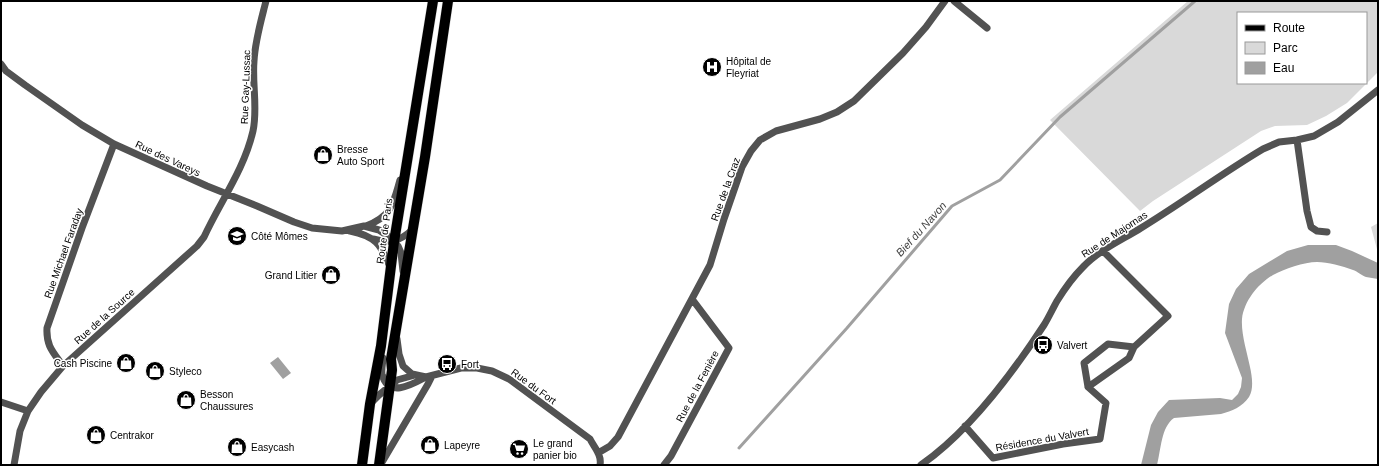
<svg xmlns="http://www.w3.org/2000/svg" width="1379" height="466" font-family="Helvetica,sans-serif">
<rect width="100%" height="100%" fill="#fff"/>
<!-- green -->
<path fill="#d9d9d9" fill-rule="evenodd" d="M1188 1H1378V72L1347 103 1326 116 1307 125 1275 126 1261 131 1153 201 1140 211 1050 120ZM1238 13H1366V83H1238Z
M1378 223V253L1371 227Z"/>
<!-- water -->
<path fill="#a0a0a0" d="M1308 245H1336L1352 251 1378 263V279C1374 278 1370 278 1366 277 1361 275 1357 271 1353 270 1342 266 1328 262 1317 262 1304 262 1284 269 1273 275 1258 284 1244 301 1242 319 1241 334 1247 352 1250 367 1252 376 1254 389 1249 397 1242 407 1232 411 1221 414L1174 418C1161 427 1161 450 1157 465H1141L1151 425 1158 412 1169 400 1220 398 1232 400 1238 394 1241 387 1242 378 1225 333 1229 304 1236 289 1249 274 1287 251Z
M278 357 291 373 283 379 270 363Z"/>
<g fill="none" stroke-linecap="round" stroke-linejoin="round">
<!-- stream -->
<path stroke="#a0a0a0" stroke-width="3" d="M739 448 847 328 952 206 1000 180 1060 117 1195 1"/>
<defs>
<path id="primary" d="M362 465 370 404 381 346 394 242 433 1
M379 465 392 370 391 359 425 157 448 1"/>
</defs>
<!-- primary casing -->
<use href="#primary" stroke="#dbdbdb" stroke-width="11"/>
<!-- street -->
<path stroke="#525252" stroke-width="7" d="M954 1 987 28
M1 64 6 71 25 85 82 125 114 144 207 186 257 206 294 222 312 228 342 231 364 226 379 230 391 238 398 246 401 253 403 271
M1297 140 1307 211 1311 227 1317 231 1327 232
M366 226C392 216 393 204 400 180
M350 231C375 236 381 244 390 267
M374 239C390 244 400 241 412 230
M397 339 399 354 403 366 412 374 426 377 461 368H477L492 371 509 379 590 439C594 447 602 455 600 465
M383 358C383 363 381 369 382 374 388 399 413 384 426 377
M63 366C53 352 46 346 47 328L82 228 114 144
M1088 387 1129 358 1134 347
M1 402 28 411
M371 403 379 395 397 380 415 375
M965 426 993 458 1063 444 1100 439 1106 403 1088 387 1084 363 1108 344 1134 347 1168 316 1103 251
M598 453 610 446 618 437 710 265 724 219 742 167 751 151 760 140 776 131 820 119 837 112 854 101 903 53 926 27 945 1
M381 464 428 384 432 376
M14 465 20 431 28 411 41 392 63 366 197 246 204 237C220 202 244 170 253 131 258 108 252 85 254 61 255 41 261 21 266 1
M664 465 671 456 729 348 692 299
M921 465C970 431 1012 374 1044 325 1049 317 1053 308 1057 301 1065 288 1073 277 1083 267 1099 250 1122 240 1141 228 1182 203 1221 174 1263 149L1279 142 1297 140 1314 136 1338 122 1378 90"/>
<!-- primary -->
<use href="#primary" stroke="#000" stroke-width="10"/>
</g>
<!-- icons -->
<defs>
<symbol id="hospital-disc" viewBox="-11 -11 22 22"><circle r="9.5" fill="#000" stroke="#fff"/><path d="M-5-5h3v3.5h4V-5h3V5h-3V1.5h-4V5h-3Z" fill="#fff"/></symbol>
<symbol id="shop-disc" viewBox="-11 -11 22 22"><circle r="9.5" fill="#000" stroke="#fff"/><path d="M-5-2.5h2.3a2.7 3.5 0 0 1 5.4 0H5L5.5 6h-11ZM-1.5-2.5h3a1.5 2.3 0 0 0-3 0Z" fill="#fff"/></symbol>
<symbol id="school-disc" viewBox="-11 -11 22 22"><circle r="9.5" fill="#000" stroke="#fff"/><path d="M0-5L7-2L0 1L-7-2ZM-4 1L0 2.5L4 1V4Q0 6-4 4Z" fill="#fff"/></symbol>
<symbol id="bus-disc" viewBox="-11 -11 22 22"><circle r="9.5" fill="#000" stroke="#fff"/><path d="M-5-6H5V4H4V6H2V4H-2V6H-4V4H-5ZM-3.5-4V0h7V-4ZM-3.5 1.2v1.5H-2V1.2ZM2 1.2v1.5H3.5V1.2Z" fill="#fff"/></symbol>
<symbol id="supermarket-disc" viewBox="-11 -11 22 22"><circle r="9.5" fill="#000" stroke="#fff"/><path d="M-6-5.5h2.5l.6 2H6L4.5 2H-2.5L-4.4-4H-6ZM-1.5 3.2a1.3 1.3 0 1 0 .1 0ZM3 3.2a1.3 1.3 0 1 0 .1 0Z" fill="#fff"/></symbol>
</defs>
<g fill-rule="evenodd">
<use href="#hospital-disc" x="701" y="56" width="22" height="22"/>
<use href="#shop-disc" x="312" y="144" width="22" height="22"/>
<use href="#school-disc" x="226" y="225" width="22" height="22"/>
<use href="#shop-disc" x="320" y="264" width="22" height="22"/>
<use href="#bus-disc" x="1032" y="334" width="22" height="22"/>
<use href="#shop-disc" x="115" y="352" width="22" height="22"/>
<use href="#bus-disc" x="436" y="353" width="22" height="22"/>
<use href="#shop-disc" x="144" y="360" width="22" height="22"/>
<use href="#shop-disc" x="175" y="389" width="22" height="22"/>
<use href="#shop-disc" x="85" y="424" width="22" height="22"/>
<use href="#shop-disc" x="419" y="434" width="22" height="22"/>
<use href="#shop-disc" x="226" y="436" width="22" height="22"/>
<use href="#supermarket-disc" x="508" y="438" width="22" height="22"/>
</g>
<g text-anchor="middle" stroke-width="3" stroke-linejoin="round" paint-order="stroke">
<!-- poi labels -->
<g font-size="10" fill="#000" stroke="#fff" text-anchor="start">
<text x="726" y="65">Hôpital de<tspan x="726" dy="12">Fleyriat</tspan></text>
<text x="337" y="153">Bresse<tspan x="337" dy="12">Auto Sport</tspan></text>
<text x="251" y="240">Côté Mômes</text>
<text x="317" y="279" text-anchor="end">Grand Litier</text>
<text x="1057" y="349">Valvert</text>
<text x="112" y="367" text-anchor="end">Cash Piscine</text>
<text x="461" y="368">Fort</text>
<text x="169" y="375">Styleco</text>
<text x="200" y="398">Besson<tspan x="200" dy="12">Chaussures</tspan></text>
<text x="110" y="439">Centrakor</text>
<text x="533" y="447">Le grand<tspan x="533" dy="12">panier bio</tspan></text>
<text x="444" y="449">Lapeyre</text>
<text x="251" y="451">Easycash</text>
</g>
<!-- street labels -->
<g font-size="10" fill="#000" stroke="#fff">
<text transform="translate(245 87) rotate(-88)" y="4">Rue Gay-Lussac</text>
<text transform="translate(168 158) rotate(25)" y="4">Rue des Vareys</text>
<text transform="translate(725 189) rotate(-70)" y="4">Rue de la Craz</text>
<text transform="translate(384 231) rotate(-82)" y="4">Route de Paris</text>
<text transform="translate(1114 234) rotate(-33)" y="4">Rue de Majornas</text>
<text transform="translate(63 253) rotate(-70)" y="4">Rue Michael Faraday</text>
<text transform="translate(104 316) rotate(-42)" y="4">Rue de la Source</text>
<text transform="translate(534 386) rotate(36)" y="4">Rue du Fort</text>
<text transform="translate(697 386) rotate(-62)" y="4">Rue de la Fenière</text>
<text transform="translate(1042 439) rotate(-10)" y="4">Résidence du Valvert</text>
</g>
<!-- water labels -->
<g font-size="11" font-style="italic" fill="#414141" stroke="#fff">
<text transform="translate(921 229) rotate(-48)" y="4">Bief du Navon</text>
</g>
</g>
<!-- border -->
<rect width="1379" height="466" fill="none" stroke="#000000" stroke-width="4"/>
<!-- legend -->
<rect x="1237" y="12" width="130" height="72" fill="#ffffff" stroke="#999999"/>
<rect x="1245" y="25" width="20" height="6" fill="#000000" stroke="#999999"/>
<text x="1273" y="32" font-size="12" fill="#000000">Route</text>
<rect x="1245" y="42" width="20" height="12" fill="#d9d9d9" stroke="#999999"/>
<text x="1273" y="52" font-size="12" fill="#000000">Parc</text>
<rect x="1245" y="62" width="20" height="12" fill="#a0a0a0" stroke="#999999"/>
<text x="1273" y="72" font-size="12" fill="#000000">Eau</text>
</svg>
